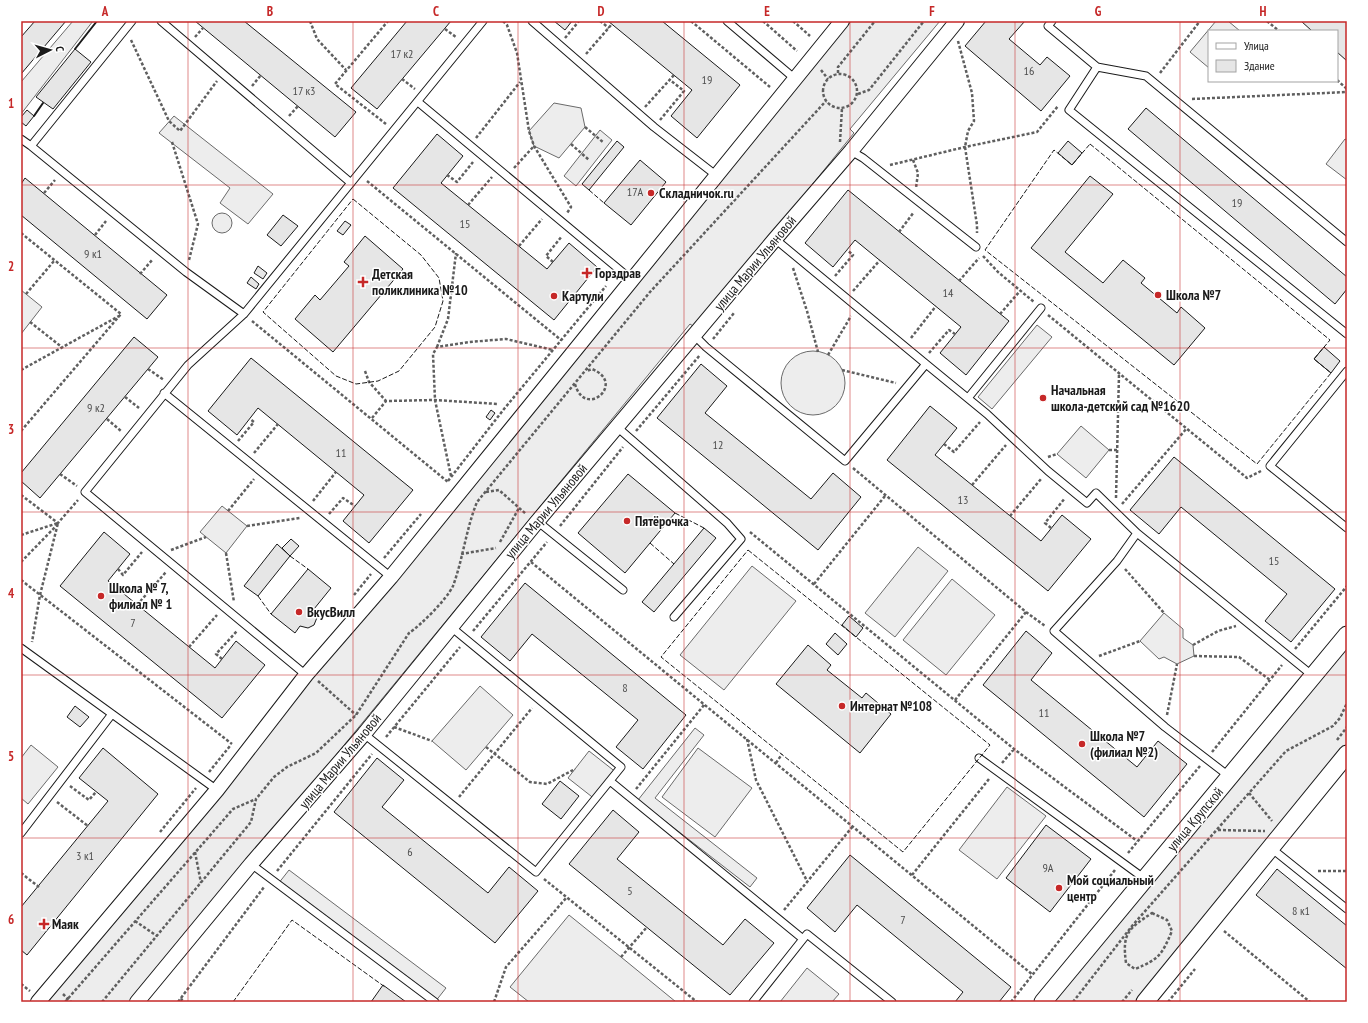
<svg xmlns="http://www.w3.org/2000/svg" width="1368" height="1023" font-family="'PT Sans Narrow',sans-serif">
<rect width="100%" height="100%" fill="#fff"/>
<!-- built -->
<path fill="#ededed" stroke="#6a6a6a" d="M73 21H93L21 114V82Z
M851 21H940L850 129 854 133 696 328 690 324 133 1002H42Z
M1216 21H1228L1240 31H1209V68L1190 52Z
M554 103 581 108 585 127 559 158 534 146 529 131Z
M174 116 273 194 248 224 220 203 230 188 159 133Z
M600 130 612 140 576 186 564 176Z
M1345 139 1347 140V180L1326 164Z
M212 223a10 10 0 1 1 20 0a10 10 0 1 1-20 0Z
M21 290 42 307 21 334Z
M1037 325 1052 337 992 409 978 397Z
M781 383a32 32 0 1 1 64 0a32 32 0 1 1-64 0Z
M1081 426 1109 450 1086 478 1057 454Z
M222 506 247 526 226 553 200 532Z
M918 547 948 571 895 637 865 613Z
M752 566 796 601 724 690 680 655Z
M952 579 995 615 946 675 903 640Z
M1164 613 1183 629V638L1193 645 1194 656 1177 664 1164 657 1159 659 1140 641Z
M1347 643V744L1135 1002H1050Z
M480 686 513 715 466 770 432 741Z
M695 728 704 735 655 798 757 878 750 887 638 800Z
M31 745 58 767 28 804 21 798V758Z
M698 748 752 788 715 837 662 797Z
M589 751 617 773 596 800 568 778Z
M1007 787 1046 816 997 879 959 850Z
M289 870 446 988 435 1002 278 884Z
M569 915 621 957 676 1002H529L510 987Z
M807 968 839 994 832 1002H780Z"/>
<!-- building -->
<path fill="#e6e6e6" stroke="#1a1a1a" d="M35 21H66L21 74V37Z
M195 21H244L356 112 335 137Z
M407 21H451L377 109 351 88Z
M554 21H572L565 30Z
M608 21H662L740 85 697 138 671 116 692 90Z
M986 21H1025L1009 39 1040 65 1047 57 1070 76 1041 111 965 46Z
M1301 21H1347V61L1337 52V31H1312Z
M75 49 91 62 53 109 36 97Z
M1146 108 1347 277V289L1335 304 1128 129Z
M27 110 34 116 26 126 21 122V117Z
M437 134 463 156 441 183 547 269 569 243 597 267 554 320 393 188Z
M617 141 624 147 589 190 582 184Z
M1068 141 1082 153 1072 165 1058 153Z
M640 160 666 182 631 225 604 203Z
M1090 176 1113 194 1065 252 1103 283 1123 260 1145 278 1141 283 1177 313 1181 307 1205 328 1174 365 1031 248Z
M25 178 167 295 147 319 21 215V184Z
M848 190 1009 321 966 375 940 353 961 327 855 240 833 267 805 243Z
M283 215 298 226 281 246 267 235Z
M345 221 351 225 343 235 337 231Z
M365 236 403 269 333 352 295 319 315 295 320 300 349 266 344 262Z
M258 266 267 273 263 279 254 273Z
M251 277 259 284 256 289 247 283Z
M134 337 158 357 40 498 21 481V473Z
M1324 347 1340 361 1331 373 1314 359Z
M251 358 413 490 369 543 343 521 364 495 258 408 237 435 208 411Z
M701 364 727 386 705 413 811 499 833 473 861 497 818 550 657 418Z
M930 406 957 428 935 455 1041 541 1062 515 1091 539 1048 591 887 460Z
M491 410 495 413 490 420 486 417Z
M1174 457 1335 589 1291 642 1265 621 1287 594 1181 507 1159 534 1130 510Z
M628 474 675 513 625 573 578 533Z
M704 528 716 538 654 612 642 602Z
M104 532 130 554 108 581 215 668 236 641 265 665 222 718 60 586Z
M291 539 299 546 290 556 282 548Z
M277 544 290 556 258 596 244 586Z
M308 569 331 588 314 609 318 615 314 625 308 628 300 626 295 633 271 614Z
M525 583 686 715 643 769 616 747 638 720 532 634 510 661 481 637Z
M849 616 863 628 856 637 842 625Z
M1026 631 1052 653 1031 680 1137 767 1158 741 1187 764 1144 817 983 685Z
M835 633 847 644 838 655 826 644Z
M808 645 831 665 827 670 862 698 866 693 891 714 860 753 776 684Z
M75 706 89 717 80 727 67 717Z
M103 748 158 794 27 955 21 950V907L108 801 79 778Z
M377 758 404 780 382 807 488 893 509 867 538 891 495 943 334 812Z
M560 781 579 796 561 819 542 804Z
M613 810 639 832 617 859 723 945 745 919 774 943 730 995 569 864Z
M1046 825 1091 859 1050 912 1006 878Z
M850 855 1011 987 999 1002H955L963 992 857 905 835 932 807 908Z
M1277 869 1347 926V969L1256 895Z
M383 985 406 1002H371Z"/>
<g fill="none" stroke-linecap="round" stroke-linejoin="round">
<defs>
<path id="service" d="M132 21 31 146 186 272 244 314
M161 21 351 183
M532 21 654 127 717 176
M727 21 794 78
M1052 21 1048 26 1097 67 1069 110 1347 334
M1097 67 1146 76 1347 242
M418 102 633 281
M21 139 31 146
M851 151 863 158 976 247
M695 336 706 347 845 461 926 364 775 239
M926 364 987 414 1048 471 1087 503 1096 493 1137 533
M1347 371 1270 466 1347 528
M164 393 391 577
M968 398 1041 308
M617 427 727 523 741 539 674 617
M537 521 623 590
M21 648 217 790
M306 675 85 492 188 365 244 314 483 21
M364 734 536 872 621 767 451 627
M979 758 1145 879
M1230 777 1165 727 1054 631 1117 561 1137 533 1313 676
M610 781 803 939
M21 833 112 714
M1271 848 1347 909
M251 864 435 1002
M753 1002 807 934 892 1002"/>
<path id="minor" d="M38 1002 217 790 306 675 391 577 842 21
M137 1002 251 864 364 734 536 523 775 239 851 151 957 21"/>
<path id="tertiary" d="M1043 1002 1347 635
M1145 1002 1347 754"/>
</defs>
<!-- service casing -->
<use href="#service" stroke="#1a1a1a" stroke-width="9"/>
<!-- minor casing -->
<use href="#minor" stroke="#1a1a1a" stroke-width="16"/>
<!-- tertiary casing -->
<use href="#tertiary" stroke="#1a1a1a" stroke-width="19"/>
<!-- path -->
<path stroke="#5f5f5f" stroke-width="2.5" stroke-dasharray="3 2" stroke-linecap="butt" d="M310 21 317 39 346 70
M503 21 507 25 517 53 529 131 534 146 571 207 567 213
M600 21 609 28
M691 21 770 87
M763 21 797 51
M793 21 810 36
M1267 21 1279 31
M445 29 456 37
M195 37 203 28
M565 38 579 21
M131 40 169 121 180 131 217 81
M958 41 972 93 974 121 968 131 965 147 977 225V233
M586 54 612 24
M821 70 828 79
M838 73V67L875 21
M1160 73 1200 21
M823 91a17 17 0 1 1 34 0a17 17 0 1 1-34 0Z
M402 79 415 89
M1337 80 1347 89
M252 86 261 75
M858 94 869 90 924 21
M1192 99 1347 92
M645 107 674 75
M289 116 298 106
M660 120 684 91 670 80
M386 124 335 84 388 21
M585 127 604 143
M476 138 520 82
M172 142 198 224 189 260
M840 142 842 108
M571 144 589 160
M913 160 918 173 916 188
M890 165 965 147 1037 132 1058 106
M514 168 534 146
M447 175 457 182 473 162
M367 181 561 340
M44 193 55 180
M468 205 492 177
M899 232 914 212
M21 233 121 314
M95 235 106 221
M519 246 542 219
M983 256 998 272 1034 302
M553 262 546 256 562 236
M793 268 807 311 818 352
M140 274 153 259
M835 276 853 255 847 250
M959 281 979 258
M853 291 880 260
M26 294 54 261
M1000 314 1020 291
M1048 315 1247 478 1261 471
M252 321 448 482
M30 322 63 348
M911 338 936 306
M713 339 734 313
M437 347 448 319 456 253
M929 353 949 330 955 334
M828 355 851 316
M148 369 164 380
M21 370 119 316
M842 370 896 383
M365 371 369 382 386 401
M575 384C585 420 627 383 592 369L587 371
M125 397 139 408
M372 418 386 401 435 400 498 404
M107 419 121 431
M21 431 121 314
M636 431 700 355
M238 441 254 422 250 419
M944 444 954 452 980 422
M1109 450H1118
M254 453 278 424
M1048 457 1057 454
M853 468 1026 612 1045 626
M60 474 77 486
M451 476 435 400 433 354 437 347 469 342 506 339 553 350
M448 481 504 409 606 286
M972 485 1006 445
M486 492 499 490 526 514
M21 495 58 523 78 500
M1116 498 1119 374
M313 501 336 472
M1122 504 1187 428
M228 511 254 479
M329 514 343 498 355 506
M1010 516 1041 479
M247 526 300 518
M560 526 623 447
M1051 528 1045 523 1065 498
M750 532 1014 749 1137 841
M21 535 58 523 40 595 32 642
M500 542 519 508
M171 550 206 537
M226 553 234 602
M461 554 496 548
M384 558 421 514
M21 562 58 524
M531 562 1033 975
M118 569 123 575 142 552
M1125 569 1164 613
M21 580 232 744
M814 584 885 496
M354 595 371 574
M137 605 166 572
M473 631 547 542
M1193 645 1218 631 1236 626
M189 647 217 615
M1295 649 1347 586
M1099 656 1140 641
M1194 656 1239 657 1270 680
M222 659 216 654 237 631
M318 681 356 715
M955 700 1026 612
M1167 715 1177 664
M394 727 432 741
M386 737 460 647
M747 739 756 780 807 881
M1337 740 1347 727
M486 747 530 782 547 784 575 769
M1212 752 1282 665
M776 763 782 754
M1002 763 1014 749
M209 772 230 746
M70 786 89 800 96 792
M636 789 704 705
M1249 793 1272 821
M459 797 532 708
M57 802 88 826
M1218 830 1265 831
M160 832 196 788
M195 852 201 883
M1128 853 1200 766
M277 871 372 754
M1318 871H1347
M21 873 39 887
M912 875 989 779
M544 879 697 1002
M784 910 853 826
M1152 913 1167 920 1172 931C1162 954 1160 959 1135 969L1126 963C1122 933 1128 929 1152 913Z
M135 921 157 936
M1224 931 1310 1002
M621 957 647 927
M21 984 30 991
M63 994 71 1002
M181 998 183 1002
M65 1002 233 809 256 799
M102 1002 251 822 256 799 274 777 287 767 316 753 356 715 409 633C421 625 447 599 453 586 463 559 466 529 477 502L650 292 826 101
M178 1002 264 887
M494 1002 506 967 567 897
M1011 1002 1115 870
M1073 1002 1132 926 1286 751 1333 726 1340 718 1347 703
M1122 1002 1132 990
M1168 1002 1195 969"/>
<!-- service -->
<use href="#service" stroke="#fff" stroke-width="7"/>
<!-- minor -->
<use href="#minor" stroke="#fff" stroke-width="14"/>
<!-- tertiary -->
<use href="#tertiary" stroke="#fff" stroke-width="17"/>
<!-- fence -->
<path stroke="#1a1a1a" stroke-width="1" stroke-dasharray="5 2" stroke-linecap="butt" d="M1090 144 1330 340 1314 359 1331 373 1257 464 985 250 1054 150 1072 165Z
M589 190 604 203
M353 199 421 255 439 278 443 301 435 327 399 371 378 381 356 384 336 376 263 312Z
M675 513 704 528
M650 543 674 564
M748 550 990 745 903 852 661 657Z
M290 556 308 569
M258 596 271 614
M233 1002 292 920 385 987"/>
<!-- wall -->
<path stroke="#1a1a1a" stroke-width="2" d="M75 49 97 21
M34 116 43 103"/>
</g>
<!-- grid -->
<path fill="none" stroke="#c62828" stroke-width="1" stroke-opacity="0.55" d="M188 21V1002M353 21V1002M518 21V1002M684 21V1002M850 21V1002M1015 21V1002M1180 21V1002M21 185H1347M21 348H1347M21 512H1347M21 675H1347M21 838H1347"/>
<!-- markers -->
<g fill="#c62828" stroke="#fff" stroke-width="1.5">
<circle cx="651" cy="193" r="4"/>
<path d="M585 267h4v4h4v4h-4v4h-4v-4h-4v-4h4z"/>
<path d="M361 276h4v4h4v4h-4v4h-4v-4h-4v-4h4z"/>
<circle cx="1158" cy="295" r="4"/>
<circle cx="554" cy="296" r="4"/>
<circle cx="1043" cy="398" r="4"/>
<circle cx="627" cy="521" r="4"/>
<circle cx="101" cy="596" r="4"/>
<circle cx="299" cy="612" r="4"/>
<circle cx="842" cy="706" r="4"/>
<circle cx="1082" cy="744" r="4"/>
<circle cx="1059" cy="888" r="4"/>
<path d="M42 918h4v4h4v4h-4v4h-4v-4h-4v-4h4z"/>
</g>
<g text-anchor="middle" stroke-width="3" stroke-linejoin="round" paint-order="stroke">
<!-- number labels -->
<g font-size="12" fill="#4d4d4d">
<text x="402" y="58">17 к2</text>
<text x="1029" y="75">16</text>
<text x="707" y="84">19</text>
<text x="304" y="95">17 к3</text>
<text x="635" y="196">17А</text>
<text x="1237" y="207">19</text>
<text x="465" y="228">15</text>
<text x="93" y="258">9 к1</text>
<text x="948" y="297">14</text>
<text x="96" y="412">9 к2</text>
<text x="718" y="449">12</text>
<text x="341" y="457">11</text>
<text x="963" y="504">13</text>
<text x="1274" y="565">15</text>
<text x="133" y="627">7</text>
<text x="625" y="692">8</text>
<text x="1044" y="717">11</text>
<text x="410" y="856">6</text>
<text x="85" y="860">3 к1</text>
<text x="1048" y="872">9А</text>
<text x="630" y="895">5</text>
<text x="1301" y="915">8 к1</text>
<text x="903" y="924">7</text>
</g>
<!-- poi labels -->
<g font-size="14" font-weight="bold" fill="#1a1a1a" stroke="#fff" text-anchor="start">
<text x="659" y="198">Складничок.ru</text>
<text x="595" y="278">Горздрав</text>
<text x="372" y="279">Детская<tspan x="372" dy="16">поликлиника №10</tspan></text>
<text x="1166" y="300">Школа №7</text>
<text x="562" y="301">Картули</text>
<text x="1051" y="395">Начальная<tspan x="1051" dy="16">школа-детский сад №1620</tspan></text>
<text x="635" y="526">Пятёрочка</text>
<text x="109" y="593">Школа № 7,<tspan x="109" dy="16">филиал № 1</tspan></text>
<text x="307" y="617">ВкусВилл</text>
<text x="850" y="711">Интернат №108</text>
<text x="1090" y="741">Школа №7<tspan x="1090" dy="16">(филиал №2)</tspan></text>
<text x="1067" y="885">Мой социальный<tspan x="1067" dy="16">центр</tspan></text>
<text x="52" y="929">Маяк</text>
</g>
<!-- street labels -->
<g font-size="14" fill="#1a1a1a" stroke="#fff">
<text transform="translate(755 263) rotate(-50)" y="5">улица Марии Ульяновой</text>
<text transform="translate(546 511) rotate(-50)" y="5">улица Марии Ульяновой</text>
<text transform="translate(340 761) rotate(-50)" y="5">улица Марии Ульяновой</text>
<text transform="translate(1195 819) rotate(-50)" y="5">улица Крупской</text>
</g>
</g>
<!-- border -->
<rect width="1368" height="1023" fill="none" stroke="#ffffff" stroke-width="44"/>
<!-- legend -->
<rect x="1208" y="30" width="130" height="52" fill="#ffffff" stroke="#a3a3a3"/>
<rect x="1216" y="43" width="20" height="6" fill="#ffffff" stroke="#a3a3a3"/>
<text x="1244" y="50" font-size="12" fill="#1a1a1a">Улица</text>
<rect x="1216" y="60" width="20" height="12" fill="#e6e6e6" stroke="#a3a3a3"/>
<text x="1244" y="70" font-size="12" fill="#1a1a1a">Здание</text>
<!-- north arrow -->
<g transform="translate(50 50) rotate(84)" stroke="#ffffff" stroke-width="3" paint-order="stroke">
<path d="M0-3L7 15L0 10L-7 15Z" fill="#1a1a1a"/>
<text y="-6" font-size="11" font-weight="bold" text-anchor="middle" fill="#1a1a1a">С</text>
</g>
<rect x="22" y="22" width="1324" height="979" fill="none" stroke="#c62828" stroke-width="1.5"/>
<g font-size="13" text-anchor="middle" font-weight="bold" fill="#c62828">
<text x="105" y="16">A</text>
<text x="270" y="16">B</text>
<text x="436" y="16">C</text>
<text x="601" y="16">D</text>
<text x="767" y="16">E</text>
<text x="932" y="16">F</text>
<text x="1098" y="16">G</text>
<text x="1263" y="16">H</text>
<text x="11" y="108">1</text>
<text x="11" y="271">2</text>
<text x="11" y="434">3</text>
<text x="11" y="598">4</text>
<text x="11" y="761">5</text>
<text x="11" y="924">6</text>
</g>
</svg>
